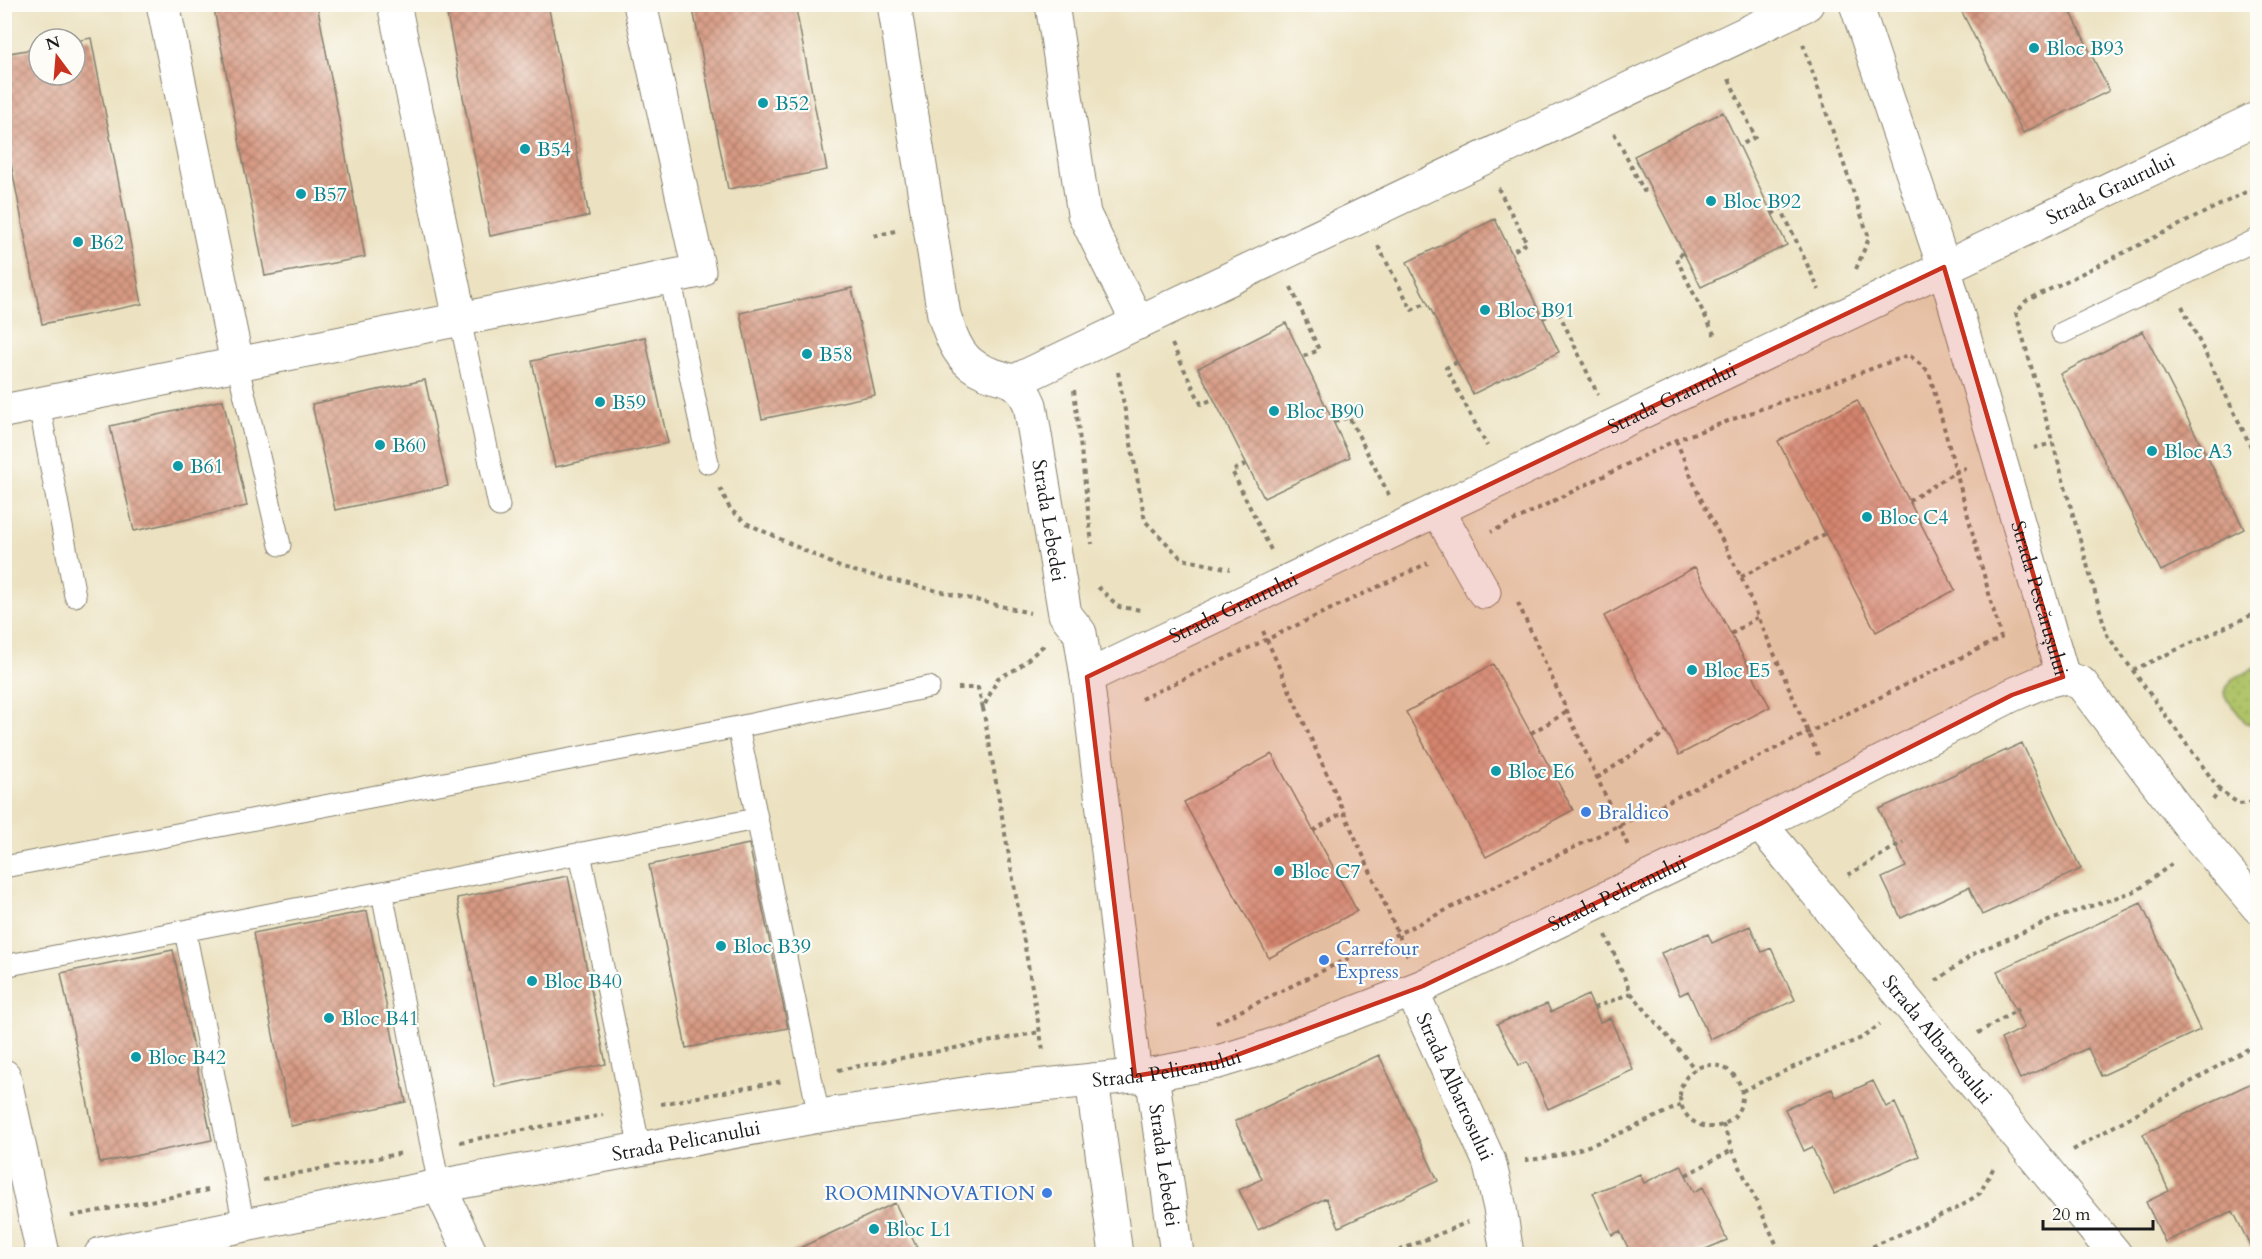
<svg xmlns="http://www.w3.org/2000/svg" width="2262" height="1259" font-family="Cardo,serif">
<defs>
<pattern id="grass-dots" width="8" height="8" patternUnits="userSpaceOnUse" patternTransform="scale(1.5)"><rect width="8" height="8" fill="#afc367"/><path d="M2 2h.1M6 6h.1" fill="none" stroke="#96a759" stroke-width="1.8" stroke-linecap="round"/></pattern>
<pattern id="building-cross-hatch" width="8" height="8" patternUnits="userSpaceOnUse" patternTransform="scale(1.5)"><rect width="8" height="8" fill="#d79a83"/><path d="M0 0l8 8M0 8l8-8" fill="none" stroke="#ae7d6a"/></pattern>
</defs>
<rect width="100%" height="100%" fill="#fdfcf7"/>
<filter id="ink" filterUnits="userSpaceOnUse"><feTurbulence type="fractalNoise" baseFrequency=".0167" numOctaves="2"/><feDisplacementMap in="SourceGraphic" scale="12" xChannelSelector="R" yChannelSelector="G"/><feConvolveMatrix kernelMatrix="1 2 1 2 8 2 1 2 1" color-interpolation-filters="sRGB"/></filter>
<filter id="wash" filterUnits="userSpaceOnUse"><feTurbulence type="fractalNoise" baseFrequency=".008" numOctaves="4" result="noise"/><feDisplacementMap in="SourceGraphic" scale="24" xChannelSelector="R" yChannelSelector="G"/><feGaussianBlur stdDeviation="1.35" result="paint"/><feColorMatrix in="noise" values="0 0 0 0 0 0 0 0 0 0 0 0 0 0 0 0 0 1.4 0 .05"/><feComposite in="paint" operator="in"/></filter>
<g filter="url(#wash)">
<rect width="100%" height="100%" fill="#ece2c1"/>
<!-- grass -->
<path fill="url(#grass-dots)" stroke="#667042" stroke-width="1.5" d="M2257 667V725L2246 723 2225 697 2224 692 2232 679Z"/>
<g id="blocks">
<!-- building -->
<path fill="url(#building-cross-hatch)" d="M239 4H317L365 257 265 276 214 9Z
M445 4H548L589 216 490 236Z
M692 4H795L827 170 728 189Z
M1958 4H2067L2109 91 2023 133Z
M91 38 142 304 42 324 4 128V54L39 48V75H75V41Z
M1723 112 1787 245 1701 287 1634 156Z
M1495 219 1559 352 1473 394 1407 262Z
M852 288 875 395 762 419 740 313Z
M1286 323 1350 457 1264 498 1198 368Z
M2143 331 2244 529 2161 571 2060 374Z
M645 337 668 443 555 467 532 361Z
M425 380 448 486 335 510 312 404Z
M223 400 247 506 134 531 110 426Z
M1857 400 1955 590 1876 632 1778 441Z
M1695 567 1770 707 1679 755 1604 616Z
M1493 664 1573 810 1486 857 1406 712Z
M2022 743 2081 869 1982 915 1969 887 1901 918 1882 878 1906 867 1879 809Z
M1272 754 1357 911 1269 958 1184 802Z
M749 844 788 1028 686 1048 649 865Z
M568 876 606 1064 495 1087 457 898Z
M2141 903 2200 1030 2101 1076 2088 1048 2020 1079 2001 1039 2024 1028 1997 971Z
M367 911 406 1102 291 1126 253 933Z
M1750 926 1762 952 1771 948 1795 1000 1710 1039 1688 991 1680 995 1661 953 1708 934 1712 943Z
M173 950 212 1140 100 1163 61 973Z
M1588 995 1600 1022 1610 1018 1633 1070 1548 1109 1527 1062 1519 1065 1497 1024 1547 1004 1551 1012Z
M1379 1055 1438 1181 1339 1227 1326 1198 1258 1230 1239 1190 1262 1179 1235 1121Z
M2258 1080V1254H2254L2233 1211 2165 1242 2146 1202 2169 1191 2143 1134Z
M1873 1081 1886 1107 1895 1103 1919 1156 1834 1194 1812 1147 1804 1151 1785 1109 1832 1089 1836 1098Z
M1681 1165 1694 1192 1703 1187 1727 1240 1694 1254H1631L1620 1231 1612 1235 1593 1193 1640 1174 1644 1183Z
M895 1203 920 1254H787Z"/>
</g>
</g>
<g filter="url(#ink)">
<use href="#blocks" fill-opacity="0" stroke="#847f6e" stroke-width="1.5"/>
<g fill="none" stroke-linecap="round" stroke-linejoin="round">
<defs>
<path id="lane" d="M670 276 708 463
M460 319 499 506
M2062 333 2258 239
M237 363 280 545
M39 404 75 596
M738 727 819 1116
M580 853 640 1150
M4 867 738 727 929 687
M382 892 439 1186
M185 931 244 1225
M4 966 756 819"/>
<g id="street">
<path d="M163 4 237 363"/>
<path d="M394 4 460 319"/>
<path id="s1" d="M894 4 944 315C950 333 956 352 971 364 998 385 1015 368 1030 405L1065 614 1080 633 1087 677 1135 1076"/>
<path d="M1052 4 1084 214 1138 323"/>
<path id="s2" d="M1856 4 1944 267 2063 677"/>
<path d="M1015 381 1807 4"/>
<path d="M4 411 699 271 640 4"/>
<path d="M1437 509 1484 592"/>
<path id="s3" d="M1087 677 2258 118"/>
<path d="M2063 677 2081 683 2193 830 2258 907"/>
<path id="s4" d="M1760 824 2115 1254"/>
<path id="s5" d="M1412 991 1489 1161 1500 1208 1507 1254"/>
<path id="s6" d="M1152 1074 1177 1254"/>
<path d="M4 1076 43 1254"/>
<path d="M1092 1080 1116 1254"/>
<path d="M439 1186 471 1254"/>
<path id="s7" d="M101 1254 439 1186 819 1116 984 1091 1152 1074 1218 1062 1267 1047 1423 986 1760 824 2012 695 2042 682 2063 677"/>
</g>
</defs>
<!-- lane casing -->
<use href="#lane" stroke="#847f6e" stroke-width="23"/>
<!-- street casing -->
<use href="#street" stroke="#847f6e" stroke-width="35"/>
<!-- path -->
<path stroke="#847f6e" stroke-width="4" stroke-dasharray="4.5 4.5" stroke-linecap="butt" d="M1803 44 1869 238 1856 269
M1729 79 1755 137 1739 146
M1614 133 1644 191 1651 187
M1498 188 1527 243 1511 252
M1772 214 1781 208 1819 290
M874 236 895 231
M1378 246 1412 310 1427 302
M1683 253 1676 258 1716 338
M1291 287 1319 350 1302 357
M2182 306 2258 461
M1543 318 1558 311 1598 395
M1172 344 1201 404 1214 399
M1457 362 1446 368 1487 446
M1118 372 1145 521 1182 559 1230 569
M1074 390 1092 544
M1334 422 1349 417 1389 495
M1676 440 1697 491 1741 577 1818 755
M2034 448 2053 443
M1246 464 1232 471 1271 550
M720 488 730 509 746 523 842 568 1030 613
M1909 501 1957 471 1966 468
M1741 577 1825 534
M1098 587 1119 607 1142 610
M1518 603 1629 848
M1263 631 1408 956
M1731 634 1758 617
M2133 670 2258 612
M958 688H978L983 708 998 678 1018 668 1043 646 1044 643
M1141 699 1428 563
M983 708 1043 1050
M1531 733 1567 712
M1597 778 1666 732
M2220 790 2107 635 2016 313 2026 301 2258 186
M2213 800 2220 790 2239 804 2258 802
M1313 831 1344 812
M1848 875 1903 842
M1606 935 1631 993 1695 1069
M1936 981 1975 953 2051 920 2138 890 2174 862
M1594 1008 1631 993
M1216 1023 2001 638 1929 372 1909 355 1676 440 1491 532
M1978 1033 2019 1009
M1680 1096a31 31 0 1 1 62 0a31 31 0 1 1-62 0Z
M838 1070 1040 1032
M1742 1091 1813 1058 1864 1037 1880 1024
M661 1104 783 1081
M1723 1124 1732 1150 1781 1254
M460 1142 603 1115
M2073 1150 2258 1043
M1525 1160C1578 1157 1633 1127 1681 1105
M1686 1175 1732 1150
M263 1180 403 1153
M71 1216 208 1190
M1391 1254 1468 1222
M1856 1254 1960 1207 1980 1193 1995 1165"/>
<!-- lane -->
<use href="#lane" stroke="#fff" stroke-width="21"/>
<!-- street -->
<use href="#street" stroke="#fff" stroke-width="33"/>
</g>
</g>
<!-- marked area -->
<path fill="#c8321e" fill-opacity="0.2" stroke="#c8321e" stroke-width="4.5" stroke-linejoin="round" d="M1944 267 2063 677 2012 695 1760 824 1423 986 1218 1062 1135 1076 1087 677Z"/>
<!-- markers -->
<g fill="#0f9aa8" stroke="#fdfcf7" stroke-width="2">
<circle cx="2034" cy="48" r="6"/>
<circle cx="763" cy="103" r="6"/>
<circle cx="525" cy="149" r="6"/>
<circle cx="301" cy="194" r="6"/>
<circle cx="1711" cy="201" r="6"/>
<circle cx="78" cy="242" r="6"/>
<circle cx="1485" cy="310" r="6"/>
<circle cx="807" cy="354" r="6"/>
<circle cx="600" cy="402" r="6"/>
<circle cx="1274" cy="411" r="6"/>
<circle cx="380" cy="445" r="6"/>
<circle cx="2152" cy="451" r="6"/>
<circle cx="178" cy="466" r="6"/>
<circle cx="1867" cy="517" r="6"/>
<circle cx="1692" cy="670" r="6"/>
<circle cx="1496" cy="771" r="6"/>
<circle cx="1279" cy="871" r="6"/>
<circle cx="721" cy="946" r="6"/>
<circle cx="532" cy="981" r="6"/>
<circle cx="329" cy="1018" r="6"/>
<circle cx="136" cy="1057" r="6"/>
<circle cx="874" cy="1229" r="6"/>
</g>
<g fill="#3f7fe0" stroke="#fdfcf7" stroke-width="2">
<circle cx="1586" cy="812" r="6"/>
<circle cx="1324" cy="960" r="6"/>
<circle cx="1047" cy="1193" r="6"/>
</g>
<g text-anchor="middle" stroke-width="4.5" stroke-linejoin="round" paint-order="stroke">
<!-- culture labels -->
<g font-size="20" fill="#0d838f" stroke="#fdfcf7" text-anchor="start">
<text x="2046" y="55">Bloc B93</text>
<text x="775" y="110">B52</text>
<text x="537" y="156">B54</text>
<text x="313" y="201">B57</text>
<text x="1723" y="208">Bloc B92</text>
<text x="90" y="249">B62</text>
<text x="1497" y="317">Bloc B91</text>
<text x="819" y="361">B58</text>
<text x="612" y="409">B59</text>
<text x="1286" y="418">Bloc B90</text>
<text x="392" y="452">B60</text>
<text x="2164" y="458">Bloc A3</text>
<text x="190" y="473">B61</text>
<text x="1879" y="524">Bloc C4</text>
<text x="1704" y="677">Bloc E5</text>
<text x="1508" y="778">Bloc E6</text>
<text x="1291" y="878">Bloc C7</text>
<text x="733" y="953">Bloc B39</text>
<text x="544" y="988">Bloc B40</text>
<text x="341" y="1025">Bloc B41</text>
<text x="148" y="1064">Bloc B42</text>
<text x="886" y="1236">Bloc L1</text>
</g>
<!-- street labels -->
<g font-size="20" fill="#1c1c1c" stroke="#fdfcf7">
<text dy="7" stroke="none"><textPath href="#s3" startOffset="1134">Strada Graurului</textPath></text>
<text dy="7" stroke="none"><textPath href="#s3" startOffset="648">Strada Graurului</textPath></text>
<text dy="7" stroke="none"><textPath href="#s1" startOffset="564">Strada Lebedei</textPath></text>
<text dy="7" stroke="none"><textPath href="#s2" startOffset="622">Strada Pescărușului</textPath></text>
<text dy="7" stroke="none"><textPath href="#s3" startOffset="162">Strada Graurului</textPath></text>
<text dy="7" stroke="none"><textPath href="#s7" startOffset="1568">Strada Pelicanului</textPath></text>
<text dy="7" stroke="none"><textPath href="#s4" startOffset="279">Strada Albatrosului</textPath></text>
<text dy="7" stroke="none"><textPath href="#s7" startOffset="1082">Strada Pelicanului</textPath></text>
<text dy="7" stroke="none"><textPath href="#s5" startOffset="105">Strada Albatrosului</textPath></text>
<text dy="7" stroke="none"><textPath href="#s7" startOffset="596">Strada Pelicanului</textPath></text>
<text dy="7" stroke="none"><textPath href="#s6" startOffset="92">Strada Lebedei</textPath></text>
</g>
<!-- shop labels -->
<g font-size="20" fill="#366cbe" stroke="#fdfcf7" text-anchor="start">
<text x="1598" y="819">Braldico</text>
<text x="1336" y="955">Carrefour<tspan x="1336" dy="23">Express</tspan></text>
<text x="1035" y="1200" text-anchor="end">ROOMINNOVATION</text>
</g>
</g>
<!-- margin -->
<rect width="2262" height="1259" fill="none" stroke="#fdfcf7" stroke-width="24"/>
<!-- north arrow -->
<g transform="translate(57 57) rotate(344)"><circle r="28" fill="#fdfcf7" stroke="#a3a29f" stroke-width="1.5"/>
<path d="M0-4.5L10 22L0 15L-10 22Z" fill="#c8321e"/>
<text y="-9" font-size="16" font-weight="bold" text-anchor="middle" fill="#1c1c1c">N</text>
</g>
<!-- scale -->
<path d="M2043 1220v9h110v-9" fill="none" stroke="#1c1c1c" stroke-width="3"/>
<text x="2052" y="1220" font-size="18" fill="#1c1c1c" stroke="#fdfcf7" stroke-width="4.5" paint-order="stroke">20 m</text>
</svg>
